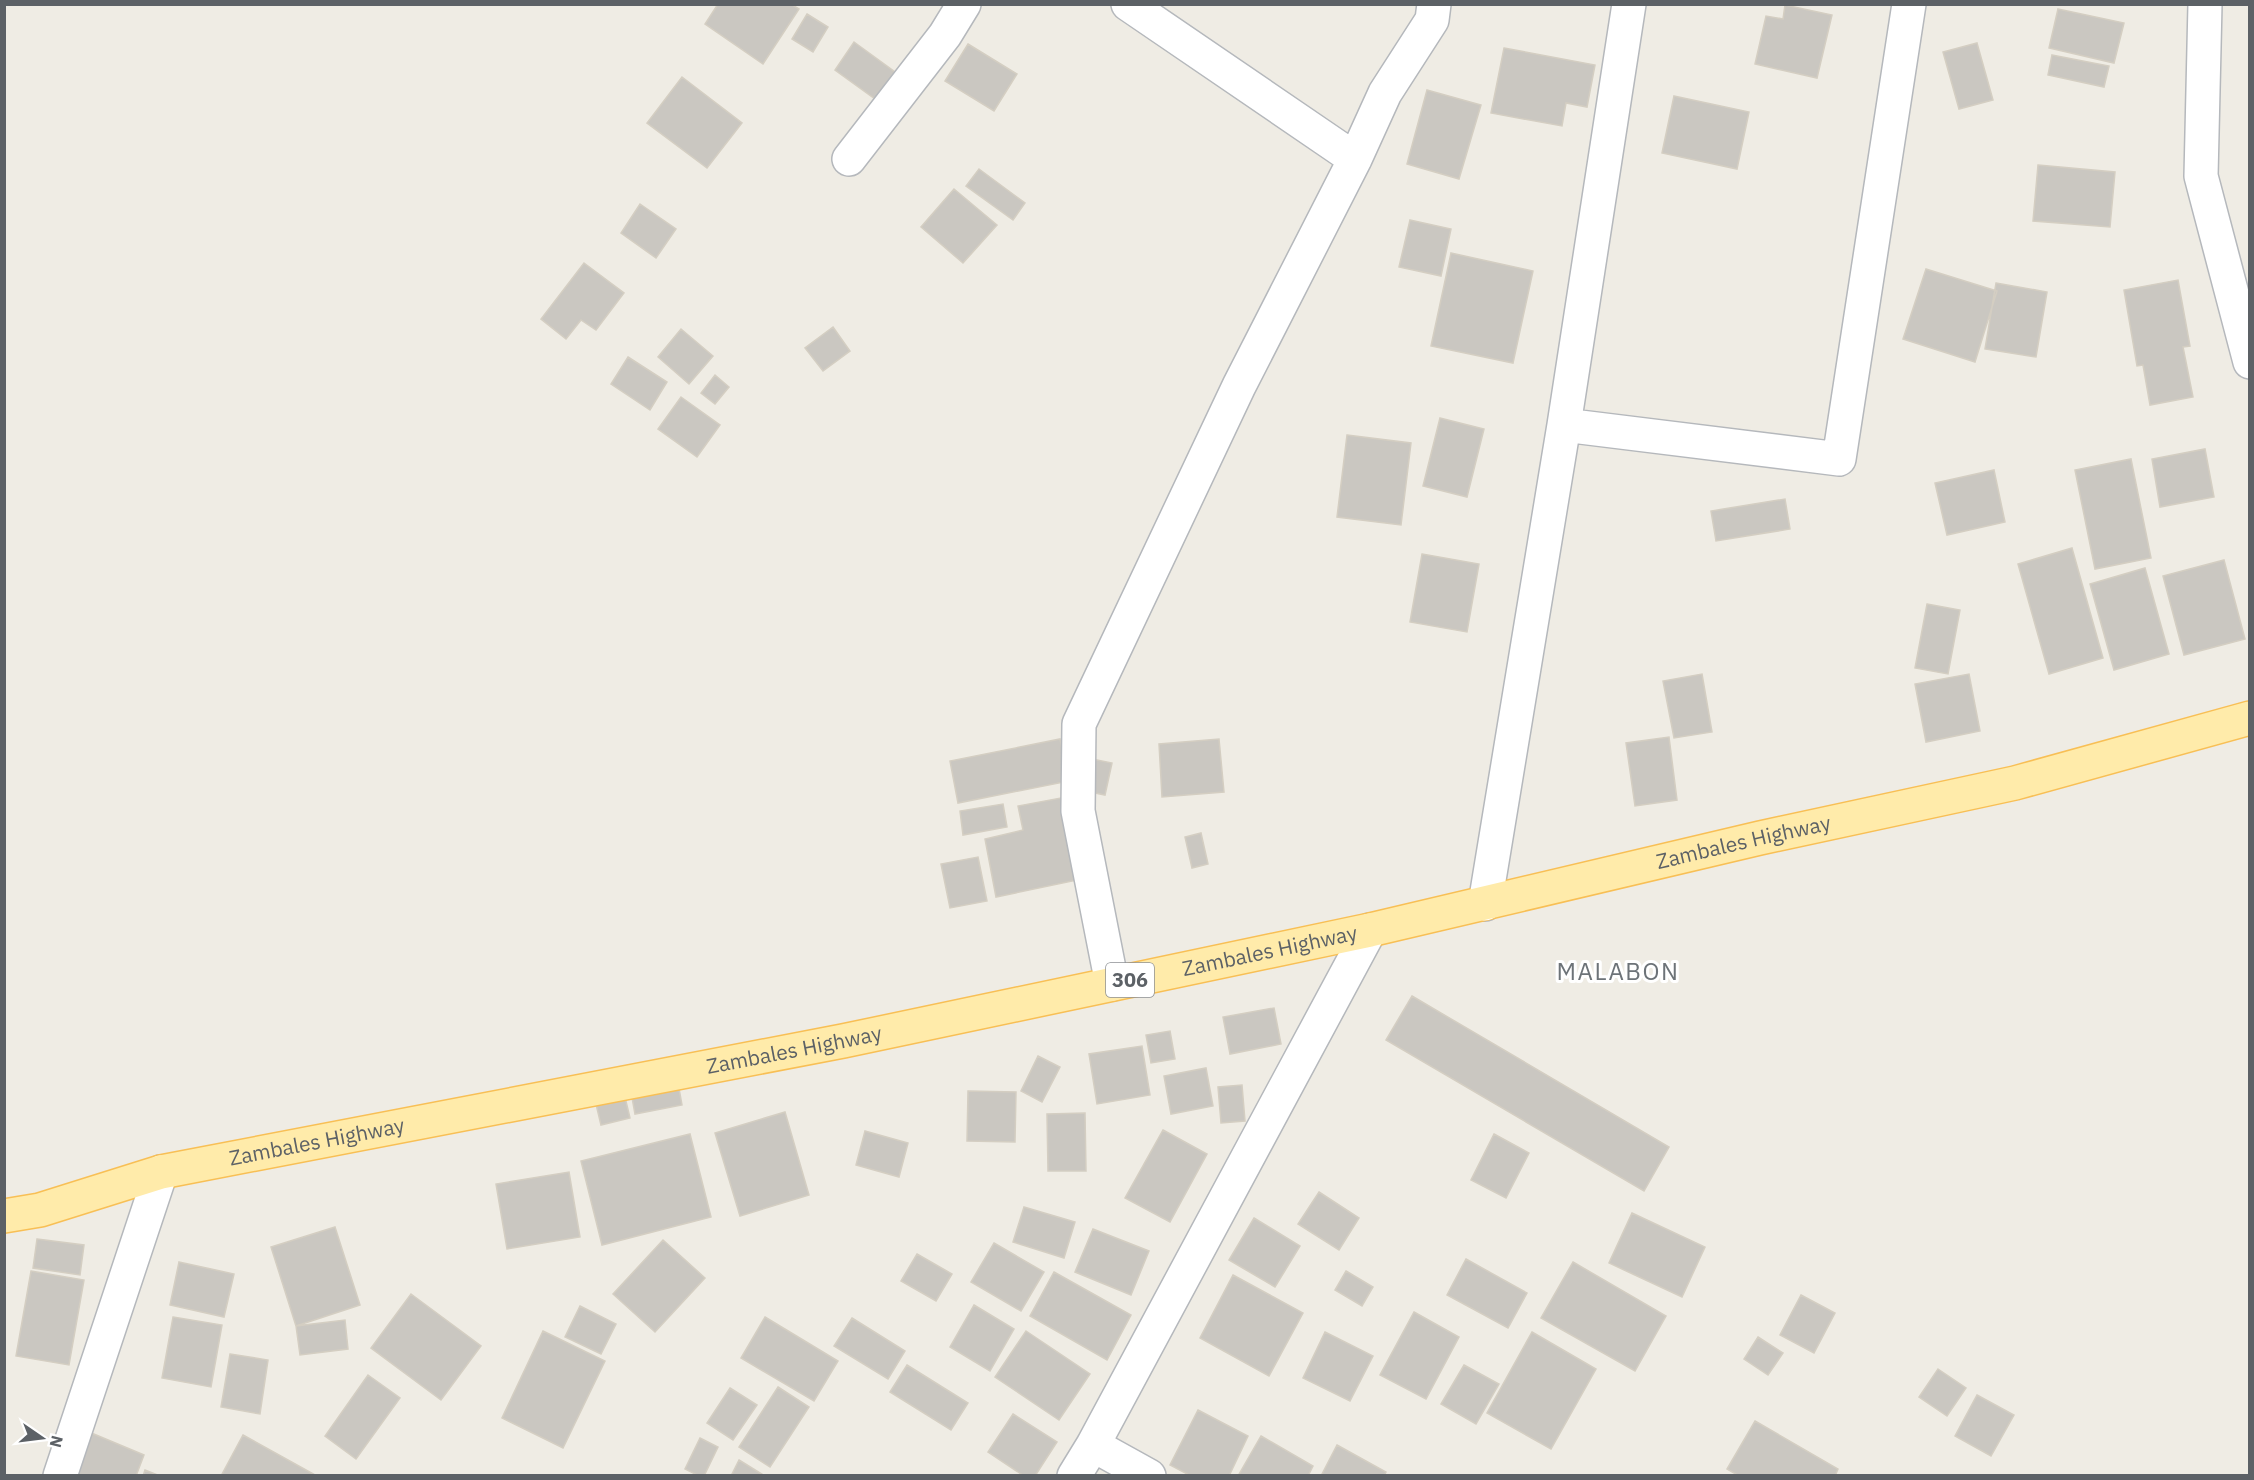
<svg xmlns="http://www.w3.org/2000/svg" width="2254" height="1480" font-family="'IBM Plex Sans',sans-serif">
<rect width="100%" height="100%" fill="#efece4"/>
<!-- building -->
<path fill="#cac7c1" stroke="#d4cec2" stroke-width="1.5" d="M718 4H791L799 9 763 64 705 24Z
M1785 5 1832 15 1817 78 1755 64 1766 16 1783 19Z
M2058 9 2124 23 2114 63 2049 48Z
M807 14 828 27 813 52 792 39Z
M854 42 895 72 875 99 835 70Z
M1977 43 1993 100 1959 109 1943 52Z
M968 44 1017 74 994 111 945 81Z
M1504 48 1595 65 1587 107 1566 103 1562 126 1491 113Z
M2052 55 2109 66 2104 87 2048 75Z
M682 77 742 123 707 168 647 123Z
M1427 90 1481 105 1459 179 1407 164Z
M1674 96 1749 112 1737 169 1662 153Z
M2038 165 2115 172 2110 227 2033 221Z
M979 169 1025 203 1013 220 966 186Z
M954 189 997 225 963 263 921 227Z
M640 204 676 229 656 258 621 233Z
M1410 220 1451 229 1441 276 1399 267Z
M1451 253 1533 271 1513 363 1431 346Z
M584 263 624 293 596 330 581 320 566 339 541 319Z
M1926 269 1997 291 1975 362 1903 339Z
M2178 280 2190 346 2183 347 2193 397 2150 405 2143 365 2137 366 2124 290Z
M1996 283 2047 292 2036 357 1985 349Z
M833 327 850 351 823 371 805 348Z
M681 329 713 356 689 384 658 357Z
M628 357 667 382 650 410 611 384Z
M715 375 729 387 715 404 701 393Z
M681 397 720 425 697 457 658 429Z
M1440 418 1484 429 1467 497 1423 486Z
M1347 435 1411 443 1401 525 1337 517Z
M2205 449 2214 497 2160 507 2152 459Z
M2131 459 2151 558 2095 569 2075 470Z
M1994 470 2005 522 1947 535 1935 483Z
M1785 499 1790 529 1716 541 1711 511Z
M2072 548 2103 658 2049 674 2018 564Z
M1422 554 1479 564 1467 632 1410 622Z
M2224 560 2245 639 2184 655 2163 576Z
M2145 568 2169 654 2114 670 2090 584Z
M1927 604 1960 610 1948 674 1915 668Z
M1702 674 1712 732 1674 738 1663 681Z
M1969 674 1980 731 1926 742 1915 684Z
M1669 737 1677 800 1635 806 1626 743Z
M1060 739 1069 781 958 803 950 761Z
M1219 739 1224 792 1162 797 1159 744Z
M1092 759 1112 763 1105 795 1085 791Z
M1066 797 1082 879 996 897 985 839 1023 830 1018 806Z
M1003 804 1007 827 963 835 960 811Z
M1201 833 1208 864 1192 868 1185 837Z
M978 857 987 901 950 908 941 864Z
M1412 996 1669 1147 1644 1191 1386 1040Z
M1274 1008 1281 1044 1230 1054 1223 1017Z
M1170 1031 1175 1059 1151 1063 1146 1035Z
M1142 1046 1150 1095 1097 1104 1089 1054Z
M1038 1056 1060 1067 1042 1102 1021 1091Z
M1206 1068 1213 1106 1171 1114 1164 1076Z
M678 1083 682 1105 635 1114 631 1092Z
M1242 1085 1245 1121 1221 1123 1218 1087Z
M968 1091 1016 1092 1015 1142 967 1141Z
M624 1093 630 1118 601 1125 595 1100Z
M785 1112 809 1195 740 1216 715 1133Z
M1085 1113 1086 1171H1048L1047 1114Z
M1163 1130 1207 1154 1170 1222 1125 1198Z
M865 1131 908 1143 899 1177 856 1165Z
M690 1134 711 1217 602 1245 581 1161Z
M1494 1134 1529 1153 1506 1198 1471 1180Z
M569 1172 580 1237 507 1249 496 1184Z
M1319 1192 1359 1218 1339 1250 1298 1224Z
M1024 1207 1075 1222 1064 1258 1013 1242Z
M1632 1213 1705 1247 1682 1297 1609 1263Z
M1254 1218 1300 1246 1275 1287 1229 1260Z
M335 1227 360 1305 296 1326 271 1247Z
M1093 1229 1149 1251 1131 1295 1075 1272Z
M37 1239 84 1245 80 1275 33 1268Z
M663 1240 705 1278 655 1332 613 1294Z
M994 1243 1044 1272 1021 1311 971 1282Z
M917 1254 952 1274 936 1301 901 1281Z
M1466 1259 1527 1293 1508 1328 1447 1295Z
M179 1262 234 1274 224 1317 170 1305Z
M1573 1262 1666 1316 1635 1371 1541 1318Z
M31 1271 84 1280 69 1365 16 1356Z
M1346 1271 1373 1287 1362 1306 1335 1290Z
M1054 1272 1131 1315 1107 1360 1030 1316Z
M1233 1275 1303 1313 1269 1376 1200 1338Z
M411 1294 481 1346 441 1400 371 1348Z
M1801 1295 1835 1313 1814 1353 1780 1335Z
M974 1305 1014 1329 990 1371 950 1347Z
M580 1306 616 1324 601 1354 565 1337Z
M1414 1312 1459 1337 1426 1399 1380 1375Z
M173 1317 222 1325 211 1387 162 1378Z
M765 1317 838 1361 814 1401 741 1358Z
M852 1318 905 1351 888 1379 834 1346Z
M345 1320 348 1349 300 1355 296 1326Z
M543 1331 605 1361 563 1448 502 1418Z
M1026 1331 1090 1374 1059 1420 995 1377Z
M1325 1332 1373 1356 1350 1401 1303 1378Z
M1532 1332 1596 1369 1551 1449 1487 1413Z
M1758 1337 1783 1353 1768 1375 1744 1359Z
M230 1354 268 1360 260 1414 221 1407Z
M907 1365 968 1403 951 1430 890 1392Z
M1464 1365 1499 1384 1476 1424 1441 1404Z
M1938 1369 1966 1388 1947 1416 1919 1397Z
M368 1375 400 1398 356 1459 325 1436Z
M778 1387 809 1407 770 1467 739 1447Z
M730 1388 757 1405 733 1440 707 1423Z
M1977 1395 2014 1415 1991 1456 1955 1436Z
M1198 1410 1248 1436 1229 1476H1191L1170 1465Z
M1013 1414 1057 1442 1035 1476H1024L988 1452Z
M1755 1421 1838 1469 1835 1476H1739L1727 1469Z
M89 1432 144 1455 136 1476H71Z
M243 1435 317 1476H221Z
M1261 1436 1313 1466 1308 1476H1238Z
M700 1438 718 1447 704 1476H699L685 1469Z
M1337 1445 1386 1472 1384 1476H1321Z
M739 1460 765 1476H731Z
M145 1470 160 1476H143Z"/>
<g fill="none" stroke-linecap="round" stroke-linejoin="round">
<defs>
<path id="minor" d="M1128 4 1355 159
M2205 4 2201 176 2250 362
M849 159 945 35 964 4
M1564 425 1839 459 1909 4
M1485 904 1564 425 1629 4
M1112 984 1078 811 1079 724 1239 386 1355 159 1385 93 1432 20 1434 4
M1093 1445 1149 1476
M60 1476 161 1172
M1074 1476 1093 1445 1370 930"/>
<g id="major">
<path id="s1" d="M4 1216 40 1210 161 1172 843 1041 1370 930 1760 838 2015 783 2250 718"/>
</g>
</defs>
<!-- minor casing -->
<use href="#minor" stroke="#b5b8bc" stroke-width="36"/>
<!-- major casing -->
<use href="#major" stroke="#f8bf55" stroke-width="36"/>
<!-- minor -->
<use href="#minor" stroke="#fff" stroke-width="33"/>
<!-- major -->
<use href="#major" stroke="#ffebaa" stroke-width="33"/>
</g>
<g text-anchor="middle" stroke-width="6" stroke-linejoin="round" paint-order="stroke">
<!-- shield labels -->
<rect fill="#fff" stroke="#8d9094" stroke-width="1.5" x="1106" y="963" width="48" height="34" rx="4.5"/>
<g font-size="20" font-weight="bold" fill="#5c6166">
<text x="1130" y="987">306</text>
</g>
<!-- street labels -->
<g font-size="21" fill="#5c6166" stroke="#fff">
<text dy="7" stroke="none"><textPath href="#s1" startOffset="1780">Zambales Highway</textPath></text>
<text dy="7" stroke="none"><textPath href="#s1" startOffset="1294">Zambales Highway</textPath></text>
<text dy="7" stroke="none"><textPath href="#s1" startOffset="808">Zambales Highway</textPath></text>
<text dy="7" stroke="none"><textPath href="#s1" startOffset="322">Zambales Highway</textPath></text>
</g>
<!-- quarter labels -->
<g font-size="24" letter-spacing="1.5" fill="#6d7378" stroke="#fff">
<text x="1618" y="980">MALABON</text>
</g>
</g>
<!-- border -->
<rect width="2254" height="1480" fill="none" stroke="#5c6166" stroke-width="12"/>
<!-- north arrow -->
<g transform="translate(42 1438) rotate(104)" stroke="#ffffff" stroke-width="4.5" paint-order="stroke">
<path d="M0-4.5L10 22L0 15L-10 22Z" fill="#5c6166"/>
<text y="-9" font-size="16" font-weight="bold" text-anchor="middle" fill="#5c6166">N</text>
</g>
</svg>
